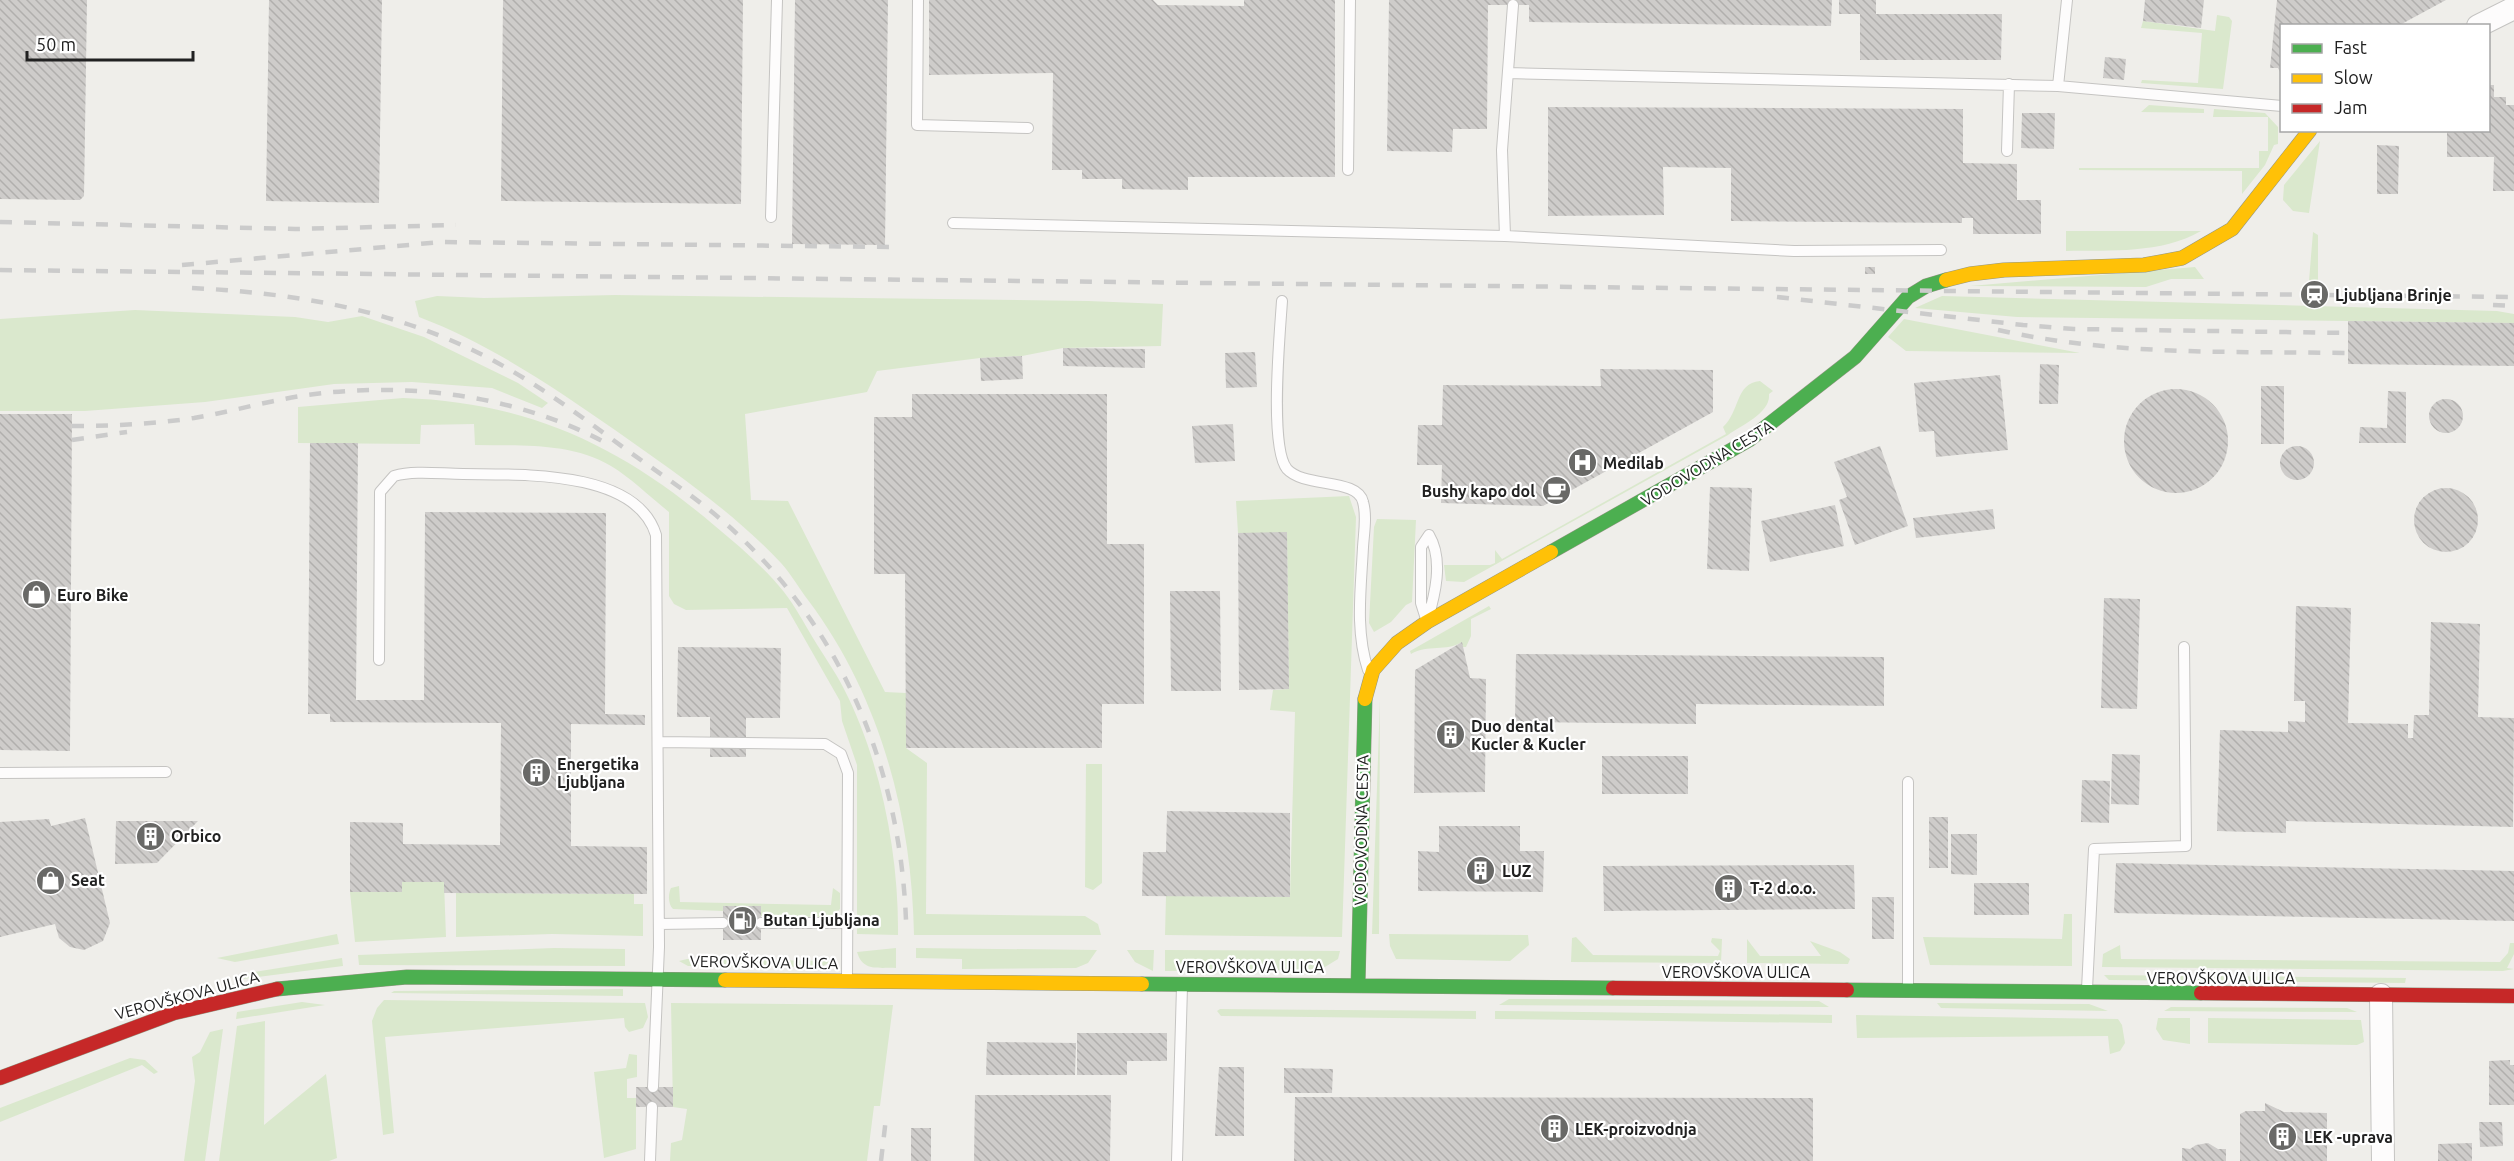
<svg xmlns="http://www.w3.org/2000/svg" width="2514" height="1161" font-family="Ubuntu,sans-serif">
<defs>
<pattern id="building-back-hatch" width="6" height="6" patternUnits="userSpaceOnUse" patternTransform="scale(1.5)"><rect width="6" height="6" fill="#ceccca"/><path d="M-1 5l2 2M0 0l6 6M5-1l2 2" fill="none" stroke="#b1afad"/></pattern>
</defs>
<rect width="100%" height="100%" fill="#efeeea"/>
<!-- grass -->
<path fill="#dae8cd" d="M2217 15 2229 17 2232 21 2223 89 2141 83 2142 80 2198 83 2202 33 2141 28 2143 21 2215 31Z
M2149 105 2204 109V113L2141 112Z
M2214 109 2265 113 2278 127V144L2274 145 2265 165 2242 194V171L2079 170V168H2259V151H2268V117H2213Z
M2320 141 2309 213 2293 211 2283 200 2284 185Z
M2066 231H2201C2161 254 2111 250 2066 251Z
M2313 232 2318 235V281H2309Z
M2195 267 2204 279H2171L2146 287 1970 286Z
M615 295 1088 301 1163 304 1161 346 1063 348 1022 356 980 358 877 371 867 392 745 414 751 500 788 501 885 692 906 693V748L927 763 926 914 1085 916 1098 924 1101 935H914C912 816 880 696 808 600 799 588 791 574 781 563 732 511 673 471 615 430 553 387 490 344 419 317L415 301 437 296 484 298Z
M1942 296 2497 311 2514 314V323L2017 317 1915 308Z
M135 310 295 317 328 322 362 316 424 337 518 383 548 403 542 408 492 388 412 382 334 384 205 402 85 411H0V319Z
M1904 319 2080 353 1906 351 1888 337Z
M1760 381 1773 391 1769 394C1771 413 1742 425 1728 435L1464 582 1446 581 1444 565H1490L1495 563V550L1502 559 1726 434 1723 427C1740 412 1735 383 1760 381Z
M403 398C528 402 621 446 715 526 739 546 764 567 784 592 795 606 804 623 813 638 823 655 835 671 844 689 881 761 899 855 898 935L857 934V765L842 721 840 701 787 608 686 610 674 604 669 596V512C650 497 631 478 611 466 570 442 521 446 475 445L474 424 421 425 420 444 298 443V407Z
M1349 496 1356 517 1342 937 1165 935 1166 896 1290 897 1295 712 1270 710 1273 690 1289 689 1287 533H1238L1236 501Z
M1377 519 1416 520 1412 602 1406 605 1391 622 1374 632 1369 623 1374 527Z
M1489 606 1491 609 1471 619V636L1466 647H1462V642C1446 652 1428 644 1411 654L1410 651Z
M1380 699 1379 934H1372Z
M1086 764H1102V883L1093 890 1085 887Z
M402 882H444L446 937 355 942 350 892H402Z
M679 886 680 902 831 905 833 888 840 893V909L832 917 761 916 760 906H724L723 911 673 909C668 904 668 894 671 888Z
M456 893 634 894V904H643V936L552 934 456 937Z
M2064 914H2072V966L1930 965 1923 937 2062 939Z
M337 934 339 944 235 962 217 958Z
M1389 934 1528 935 1529 945 1510 961 1396 959 1390 946Z
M1576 937 1593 955 1718 956 1720 951 1711 942 1712 938 1722 939 1721 963 1571 962 1572 938Z
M1747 939 1760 956H1821L1810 941 1840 952 1850 959 1848 964 1747 963Z
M2510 943H2514V954L2507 968 2514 969 2503 971 2102 967 2103 954 2120 945 2121 959 2500 962 2508 953Z
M554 948 625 949V966L359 965 358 955Z
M896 948V968C878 967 863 972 857 952Z
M916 948 1097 950 1088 963 1076 968 962 969V959L916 958Z
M1127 950H1154L1153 971 1135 962Z
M1165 950 1340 951 1338 959 1320 970 1165 971Z
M342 958 343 966 242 979V974Z
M687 959 832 961 821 967 688 966 679 961Z
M2104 975 2406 978 2405 983 2109 980Z
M623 989V996L391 993 394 991Z
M1509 999 1819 1001 1829 1007 1499 1005Z
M384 1000 645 1003 648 1017 643 1028 629 1032 625 1027 624 1018 385 1037 394 1133 383 1135 372 1021 377 1008Z
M302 1002 325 1005 236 1019 237 1012Z
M671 1003 893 1005 880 1106H874L867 1161H670L671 1143 682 1140 687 1109 673 1107Z
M1937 1003 2089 1004 2108 1011 1941 1008Z
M2171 1007 2347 1008 2357 1012 2164 1011Z
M1220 1009 1476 1011V1019L1221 1016 1217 1011Z
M1495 1011 1832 1015V1023L1495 1019Z
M1856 1015 2118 1019 2122 1025 2125 1043 2120 1051 2110 1054 2108 1036 1857 1038Z
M2158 1018H2190V1044L2163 1040 2156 1029Z
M2208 1018 2361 1020 2364 1042 2357 1045 2208 1043Z
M265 1021 264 1125 326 1074 337 1158 329 1161H219L237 1026Z
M223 1029 205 1161H184L195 1081 192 1057 200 1052 210 1032Z
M629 1054 637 1055V1077L627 1079V1098H636V1149L604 1158 594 1072 626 1068Z
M130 1058 145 1060 158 1072 154 1074 142 1065 0 1122V1108Z"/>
<!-- building -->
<path fill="url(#building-back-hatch)" d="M0 0H87L84 196 80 200 0 199Z
M269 0H382L379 203 266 201Z
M503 0H743L741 204 501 201Z
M795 0H888L885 245 792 244Z
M929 0H1153L1158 5 1244 6V0H1335V177H1188V190L1122 189V179H1082V170H1052L1053 73 929 75Z
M1389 0H1832L1831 26 1529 22V5H1488L1487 129H1453L1452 152 1387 151Z
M1839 0H1876V14H2002L2001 60H1860V14H1839Z
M2145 0H2204L2201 28 2143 21Z
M2277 0H2446L2398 26H2282V76L2278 68H2270Z
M2105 57 2126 59 2124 80 2103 78Z
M2488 85H2494V97H2506V105H2514V191H2493L2494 157H2447V130H2488Z
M1548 107 1963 109V163L2017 164V200H2041V234H1973V218H1962V223L1731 221V168L1663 167 1664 215 1548 216Z
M2022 113H2055L2054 149 2021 148Z
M2377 145 2399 146 2398 194H2377Z
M1865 267H1875V274H1865Z
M2348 321 2514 323V366L2348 364Z
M1063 348 1145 349V368L1063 366Z
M1255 352 1257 387 1226 388 1225 353Z
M1022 356 1023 379 981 381 980 358Z
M2040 364 2059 365 2058 404H2039Z
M1600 369 1713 370V412L1543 506 1441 503 1442 465H1417L1418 425H1442L1443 385 1601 386Z
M2000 375 2008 450 1936 457 1934 431 1919 432 1914 383Z
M2261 386H2284V444H2261Z
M2124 441a52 52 0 1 1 104 0a52 52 0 1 1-104 0Z
M2388 391 2406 392V443H2359L2360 427 2387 428Z
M912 394H1107V544H1144V704H1102V748H906L905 574H874V417H912Z
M2429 416a17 17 0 1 1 34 0a17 17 0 1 1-34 0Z
M0 414H72L70 751 0 750Z
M1233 424 1235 461 1195 463 1192 426Z
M310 443H358L356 700H424L425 512 606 513 605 714 645 715V725L571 724V846L647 847V894L444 893V882H402V892H350V822L403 823V844L500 845 501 723 330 722V714H308Z
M1880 446 1908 526 1855 545 1839 500 1847 497 1834 462Z
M2280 463a17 17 0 1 1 34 0a17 17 0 1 1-34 0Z
M1710 487 1752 488 1749 571 1707 569Z
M2414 520a32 32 0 1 1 64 0a32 32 0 1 1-64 0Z
M1835 505 1844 546 1770 562 1761 521Z
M1993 509 1995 529 1916 538 1913 518Z
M1287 532 1289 689 1239 690 1238 533Z
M1170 591H1220L1221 691H1171Z
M2104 598 2140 599 2137 709 2101 708Z
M2296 606 2351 608 2348 723 2408 724V738H2413L2414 715H2429L2431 622 2480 624 2478 717 2514 718 2513 827 2286 821V833L2217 831 2220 730 2288 732V721L2305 722V701H2294Z
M1462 642 1470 678 1486 679 1485 792 1414 793 1415 670Z
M678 647 781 648 780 718H746V757H710V717H677Z
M1516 654 1884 657V706L1696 704V724L1515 722Z
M2112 754 2140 755 2139 805 2111 804Z
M1602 756H1688V794H1602Z
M2082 780 2110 781 2109 823 2081 822Z
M1167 811 1290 813V897L1142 896 1143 852H1166Z
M1929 817H1948V868H1929Z
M85 818 110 923 103 941 84 950 70 947 59 938 55 924 0 937V822L49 819 51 826Z
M116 821H198L157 863 115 864Z
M1439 826H1520V851H1544L1543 892 1418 891V851L1439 852Z
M1951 834H1977V875L1951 874Z
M2116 863 2514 871V921L2114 913Z
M1854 865 1855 909 1604 911 1603 866Z
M1974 883H2029V915H1974Z
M1872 897H1894V939H1872Z
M723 906H761V940H723Z
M1077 1033H1167V1061H1127V1075H1077Z
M987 1042 1076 1043 1075 1075H986Z
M2510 1060V1065H2514V1105H2489V1061Z
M1219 1067H1244V1136H1215Z
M1284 1068 1333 1069 1332 1093H1284Z
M636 1087H673V1107H636Z
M975 1095H1111L1110 1161H974Z
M1295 1097 1813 1098V1161H1294Z
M2265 1103 2284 1112 2327 1113V1161H2240V1114L2246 1111H2265Z
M2479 1122H2502L2503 1146 2480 1147Z
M911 1128H931V1161H911Z
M2208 1143 2218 1149H2226V1161H2182V1148L2190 1149 2196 1145Z
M2472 1143V1161H2438V1144Z"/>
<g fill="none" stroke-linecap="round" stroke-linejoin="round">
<defs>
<path id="lane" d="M918 0 917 125 1028 128
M1508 73 2058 86 2282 106
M2058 86 2067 0
M2007 151 2009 84
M1348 170 1350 0
M771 217 777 0
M953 223 1505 236 1794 251 1941 250
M1505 236 1502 150 1513 5
M1282 301C1280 332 1269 447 1287 469 1304 488 1358 478 1363 502 1367 516 1364 532 1363 547 1361 589 1355 630 1368 670
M1429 535C1444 560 1435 595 1427 622L1421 603V547Z
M379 660 380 492 394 476C415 470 441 474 463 474 519 475 636 469 656 535L659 947 653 1087
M659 742 825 744 841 754 848 773 847 978
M0 773 166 772
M761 923H848
M659 924 723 923
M1908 987V782
M2087 989 2094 849 2186 846 2184 647
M650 1161 652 1107
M1177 1161 1182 987"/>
<path id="street" d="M2478 26 2514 8
M2381 995 2383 1161"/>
<path id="fast" d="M1551 552 1749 440 1855 357 1908 297 1926 286 1946 280
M1142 984 1613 988
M1358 985 1365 699
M277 989 407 977 725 980
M1847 990 2201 993"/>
<path id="slow" d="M1946 280 1970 274 2004 270 2144 265 2182 258 2232 229 2310 130
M1365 699 1373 670 1397 643 1427 622 1551 552
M725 980 1142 984"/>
<path id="jam" d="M1613 988 1847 990
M2201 993 2514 996
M0 1078 174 1013 277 989"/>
</defs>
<!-- lane casing -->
<use href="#lane" stroke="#c5c4c2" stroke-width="12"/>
<!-- street casing -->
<use href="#street" stroke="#c5c4c2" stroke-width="24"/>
<!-- fast casing -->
<use href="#fast" stroke="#949784" stroke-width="15"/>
<!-- slow casing -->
<use href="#slow" stroke="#949784" stroke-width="15"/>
<!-- jam casing -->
<use href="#jam" stroke="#949784" stroke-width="15"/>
<!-- lane -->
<use href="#lane" stroke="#fdfcfc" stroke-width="10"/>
<!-- street -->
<use href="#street" stroke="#fdfcfc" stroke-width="22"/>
<!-- fast -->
<use href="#fast" stroke="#4caf50" stroke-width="14"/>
<!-- slow -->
<use href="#slow" stroke="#ffc107" stroke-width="14"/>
<!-- jam -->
<use href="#jam" stroke="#c62828" stroke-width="14"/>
<!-- rail -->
<path stroke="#cbcbcb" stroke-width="4.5" stroke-dasharray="12 12" stroke-linecap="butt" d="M0 222 295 229 456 225
M182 265 442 242 891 247
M0 270 2514 297
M192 288C297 293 402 311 496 362 544 388 587 421 631 453 666 478 703 502 735 532 845 634 900 772 906 920
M1777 297 2023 325 2074 329 2348 333
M2493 305 2514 306
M1998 330C2116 356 2228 351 2348 353
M72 426C113 426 154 424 194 418 235 411 274 399 315 394 413 382 518 396 606 443
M72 440 127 432
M881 1161 886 1118"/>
</g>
<!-- icons -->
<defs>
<symbol id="station-disc" viewBox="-11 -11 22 22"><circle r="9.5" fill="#696967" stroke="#fff"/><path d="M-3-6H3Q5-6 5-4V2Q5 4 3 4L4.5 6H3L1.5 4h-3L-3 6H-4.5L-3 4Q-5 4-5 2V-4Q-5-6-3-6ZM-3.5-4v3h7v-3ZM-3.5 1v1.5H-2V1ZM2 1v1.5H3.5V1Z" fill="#fff"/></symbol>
<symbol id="hospital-disc" viewBox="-11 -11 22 22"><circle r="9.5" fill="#696967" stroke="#fff"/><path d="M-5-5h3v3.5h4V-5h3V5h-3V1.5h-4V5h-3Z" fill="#fff"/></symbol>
<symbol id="cafe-disc" viewBox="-11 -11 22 22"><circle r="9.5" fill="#696967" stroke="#fff"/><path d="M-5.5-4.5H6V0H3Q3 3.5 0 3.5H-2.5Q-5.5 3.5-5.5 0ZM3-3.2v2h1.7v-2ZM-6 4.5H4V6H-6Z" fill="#fff"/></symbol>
<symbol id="shop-disc" viewBox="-11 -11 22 22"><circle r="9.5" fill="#696967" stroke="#fff"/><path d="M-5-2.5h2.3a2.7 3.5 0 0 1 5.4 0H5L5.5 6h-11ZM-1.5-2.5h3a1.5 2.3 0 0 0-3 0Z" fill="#fff"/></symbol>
<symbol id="building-disc" viewBox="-11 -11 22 22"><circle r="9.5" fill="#696967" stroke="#fff"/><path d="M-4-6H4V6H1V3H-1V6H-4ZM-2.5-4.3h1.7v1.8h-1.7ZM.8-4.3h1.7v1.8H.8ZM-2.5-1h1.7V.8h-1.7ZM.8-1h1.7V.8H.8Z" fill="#fff"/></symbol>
<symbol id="fuel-disc" viewBox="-11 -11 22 22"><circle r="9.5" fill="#696967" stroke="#fff"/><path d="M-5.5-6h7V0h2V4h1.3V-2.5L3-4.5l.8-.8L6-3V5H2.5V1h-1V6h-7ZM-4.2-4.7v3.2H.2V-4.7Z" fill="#fff"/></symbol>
</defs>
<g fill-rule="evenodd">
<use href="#station-disc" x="2298" y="278" width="33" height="33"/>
<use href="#hospital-disc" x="1566" y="446" width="33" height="33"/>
<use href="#cafe-disc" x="1540" y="474" width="33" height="33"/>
<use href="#shop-disc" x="20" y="578" width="33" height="33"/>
<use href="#building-disc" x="1434" y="718" width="33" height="33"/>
<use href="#building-disc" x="520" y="756" width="33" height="33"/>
<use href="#building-disc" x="134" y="820" width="33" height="33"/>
<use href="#building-disc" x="1464" y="854" width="33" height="33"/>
<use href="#shop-disc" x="34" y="864" width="33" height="33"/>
<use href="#building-disc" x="1712" y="872" width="33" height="33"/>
<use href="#fuel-disc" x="726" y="904" width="33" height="33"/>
<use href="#building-disc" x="1538" y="1112" width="33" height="33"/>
<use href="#building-disc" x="2266" y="1120" width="33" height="33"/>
</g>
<g text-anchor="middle" stroke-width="4.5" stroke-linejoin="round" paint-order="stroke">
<!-- poi labels -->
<g font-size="16" font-weight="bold" fill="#212121" stroke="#fff" text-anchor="start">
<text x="2335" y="301">Ljubljana Brinje</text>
<text x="1603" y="469">Medilab</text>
<text x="1535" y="497" text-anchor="end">Bushy kapo dol</text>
<text x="57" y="601">Euro Bike</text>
<text x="1471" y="732">Duo dental<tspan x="1471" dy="18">Kucler &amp; Kucler</tspan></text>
<text x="557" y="770">Energetika<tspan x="557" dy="18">Ljubljana</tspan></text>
<text x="171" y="842">Orbico</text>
<text x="1502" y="877">LUZ</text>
<text x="71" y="886">Seat</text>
<text x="1750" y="894">T-2 d.o.o.</text>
<text x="763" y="926">Butan Ljubljana</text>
<text x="1575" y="1135">LEK-proizvodnja</text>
<text x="2304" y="1143">LEK -uprava</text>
</g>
<!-- street labels -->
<g font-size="16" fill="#212121" stroke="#fff">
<text transform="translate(1707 463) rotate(-31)" y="6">VODOVODNA CESTA</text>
<text transform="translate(1361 830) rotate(-89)" y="6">VODOVODNA CESTA</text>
<text transform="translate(764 962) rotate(1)" y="6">VEROVŠKOVA ULICA</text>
<text x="1250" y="973">VEROVŠKOVA ULICA</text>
<text x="1736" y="978">VEROVŠKOVA ULICA</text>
<text x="2221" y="984">VEROVŠKOVA ULICA</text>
<text transform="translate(187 995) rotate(-15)" y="6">VEROVŠKOVA ULICA</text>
</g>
</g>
<!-- legend -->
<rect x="2280" y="24" width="210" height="108" fill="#ffffff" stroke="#a6a6a6" stroke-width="1.5"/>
<rect x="2292" y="44" width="30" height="9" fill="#4caf50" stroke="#a6a6a6" stroke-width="1.5"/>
<text x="2334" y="54" font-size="18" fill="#212121">Fast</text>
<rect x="2292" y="74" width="30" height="9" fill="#ffc107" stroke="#a6a6a6" stroke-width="1.5"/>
<text x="2334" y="84" font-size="18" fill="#212121">Slow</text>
<rect x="2292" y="104" width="30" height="9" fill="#c62828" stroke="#a6a6a6" stroke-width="1.5"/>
<text x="2334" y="114" font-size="18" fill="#212121">Jam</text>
<!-- scale -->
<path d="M27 51v9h166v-9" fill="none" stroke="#212121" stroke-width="3"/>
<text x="36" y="51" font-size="18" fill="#212121" stroke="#ffffff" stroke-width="4.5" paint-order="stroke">50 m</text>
</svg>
